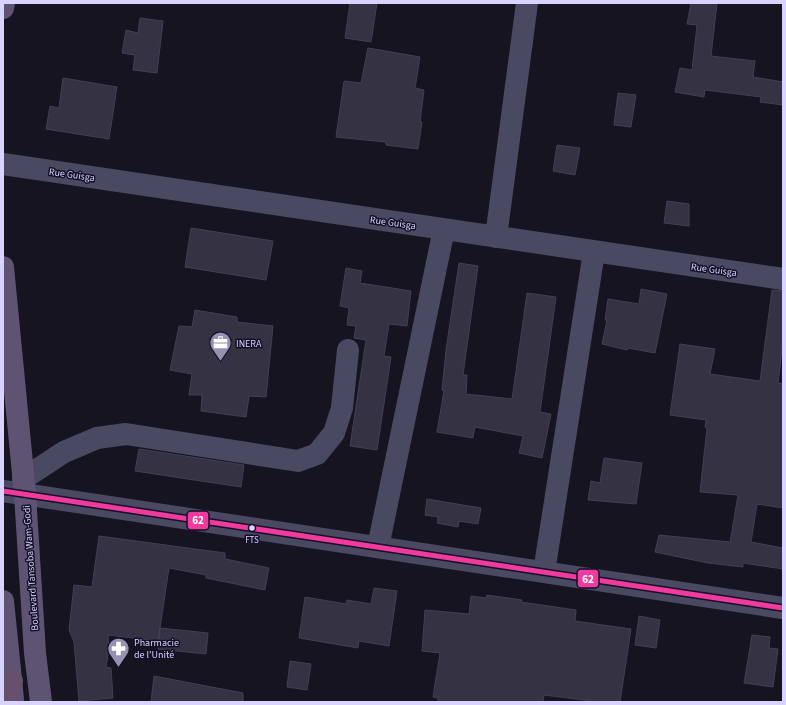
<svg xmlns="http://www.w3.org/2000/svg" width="786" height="705" font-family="'Source Sans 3',sans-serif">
<rect width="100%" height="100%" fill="#161421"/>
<!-- building -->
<path fill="#343243" stroke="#433f54" d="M350 3H377L371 42 345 38Z
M691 3H717L711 56 755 61 753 77 783 82V105L760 102 761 97 705 90 704 97 675 92 680 68 692 70 697 25 687 24Z
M140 18 163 21 157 73 133 70 135 55 122 53 126 30 138 33Z
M368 48 420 57 415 88 424 90 420 122H422L418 149 386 145V142L336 137 344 81 361 83Z
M63 78 117 87 109 139 46 129 50 106 59 108Z
M618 93 636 95 631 127 614 125Z
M557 145 580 148 575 175 553 171Z
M667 201 689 204V226L664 223Z
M191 228 273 241 266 280 185 267Z
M459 263 478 266 463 375H467L466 394 512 399 527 293 556 297 540 412 551 414 542 458 519 453 523 436 475 427 473 438 437 432 444 391 442 390 446 350Z
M346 268 362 271 360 283 411 291 407 326 389 324 384 356 391 357 377 450 350 446 366 340 354 338 356 326 347 325 349 308 340 306Z
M641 289 667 294 655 353 628 348 627 350 602 344 607 320H605L608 299 639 304Z
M772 290 783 291V340L778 383 783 384V508L757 504 751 542 783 548V569L743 563V567L708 563 655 552 659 535 730 542 738 495 700 492 707 428 705 427 706 420 670 415 680 344 715 349 710 374 760 381Z
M195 310 237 317V322L273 326 266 397 249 396 246 417 201 411 202 395H189L192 374 170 370 179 326 192 327Z
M139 449 244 465 241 487 135 471Z
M604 458 642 463 636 504 588 500 591 481 600 483Z
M427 499 481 508 478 524 459 521 458 527 437 523 438 517 425 515Z
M99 536 225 553V559L269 568 265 590 206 578V575L169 568 158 641 108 635 109 648 106 667 111 668 113 698 79 701 74 642 69 630 74 585 92 587Z
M374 588 397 591 389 646 359 641 358 648 299 638 305 597 346 604 347 600 371 604Z
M487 595 522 600 521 602 576 610 575 621 631 629 620 702H600L544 695 543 702H438V698L433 697 440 653 422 651 425 610 469 614 471 596 486 598Z
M639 616 660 620 656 648 635 645Z
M160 628 208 633 206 654 158 649Z
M752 635 770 637 769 648 778 649 773 687 744 683Z
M290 661 311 664 307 690 287 687Z
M154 676 243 693V702H151Z"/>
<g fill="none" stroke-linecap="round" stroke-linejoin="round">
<!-- minor -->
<path stroke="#4a4962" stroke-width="22" d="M3 164 783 279
M496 237 527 3
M23 479 64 452 97 438 126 434 298 461 317 454 334 433 342 408 348 350
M3 491 783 608
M378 547 444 229
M544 572 594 252"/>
<!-- major -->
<path stroke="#5e5373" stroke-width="22" d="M3 8 4 3
M3 267 25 494 35 653 41 702
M3 601 13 699"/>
<!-- highway -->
<path stroke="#67516a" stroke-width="22" d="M3 702 12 681"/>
<defs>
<path id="bus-1" d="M3 491 783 608"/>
</defs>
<!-- bus-1 casing -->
<use href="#bus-1" stroke="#130f26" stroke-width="8"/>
<!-- bus-1 -->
<use href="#bus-1" stroke="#f13a9d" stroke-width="5"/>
</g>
<!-- icons -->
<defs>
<symbol id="office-pin" viewBox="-11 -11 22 30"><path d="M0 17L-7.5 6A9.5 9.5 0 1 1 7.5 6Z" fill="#9591b1" stroke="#130f26"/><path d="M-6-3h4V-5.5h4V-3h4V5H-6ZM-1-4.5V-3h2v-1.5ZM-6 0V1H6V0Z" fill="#fff"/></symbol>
<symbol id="pharmacy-pin" viewBox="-11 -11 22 30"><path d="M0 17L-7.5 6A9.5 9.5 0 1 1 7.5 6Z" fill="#9591b1" stroke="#130f26"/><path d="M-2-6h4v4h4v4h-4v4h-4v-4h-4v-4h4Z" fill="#fff"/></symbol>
</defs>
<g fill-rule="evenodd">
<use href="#office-pin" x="208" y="330" width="25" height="34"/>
<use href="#pharmacy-pin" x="106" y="636" width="25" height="34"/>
</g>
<!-- markers -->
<circle fill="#d9d4ff" stroke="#130f26" stroke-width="1.5" cx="252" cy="528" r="3.5"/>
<g text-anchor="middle" stroke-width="3" stroke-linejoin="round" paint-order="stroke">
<!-- bus labels -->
<g font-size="9" fill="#d9d4ff" stroke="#130f26">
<text x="252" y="543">FTS</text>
</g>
<!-- street labels -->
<g font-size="10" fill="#d9d4ff" stroke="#130f26">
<text transform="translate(72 174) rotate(8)" y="4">Rue Guisga</text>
<text transform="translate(393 222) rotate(8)" y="4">Rue Guisga</text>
<text transform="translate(714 269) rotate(8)" y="4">Rue Guisga</text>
<text transform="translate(30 568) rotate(-94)" y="4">Boulevard Tansoba Wam-Godi</text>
</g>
<!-- poi labels -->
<g font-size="10" fill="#d9d4ff" stroke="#130f26" text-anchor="start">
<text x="236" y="347">INERA</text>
<text x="134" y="646">Pharmacie<tspan x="134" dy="12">de l'Unité</tspan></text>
</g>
</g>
<g stroke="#130f26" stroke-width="1.5">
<rect x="187" y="511" width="22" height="19" rx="4" fill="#f13a9d"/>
<rect x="577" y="569" width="22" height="19" rx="4" fill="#f13a9d"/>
</g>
<g font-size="11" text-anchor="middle" font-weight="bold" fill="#fff">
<text x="198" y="524">62</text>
<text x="588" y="583">62</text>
</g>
<!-- border -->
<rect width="786" height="705" fill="none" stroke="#d9d4ff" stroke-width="8"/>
</svg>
